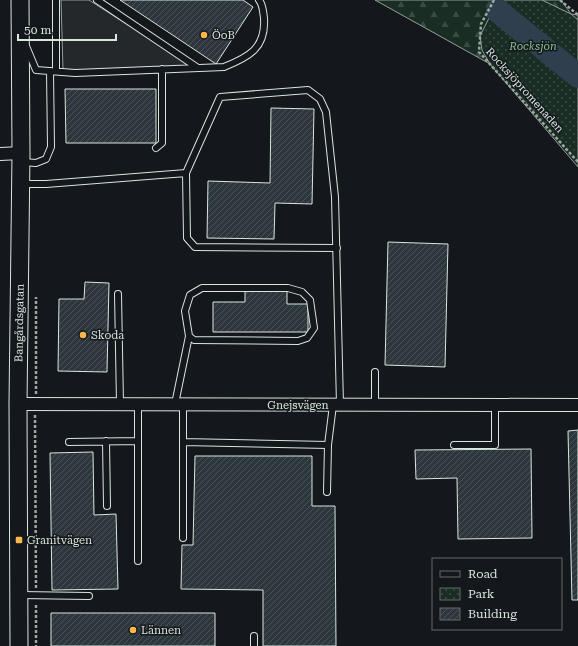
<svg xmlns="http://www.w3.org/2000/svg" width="578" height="646" font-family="'Roboto Serif',serif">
<defs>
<pattern id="forest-firs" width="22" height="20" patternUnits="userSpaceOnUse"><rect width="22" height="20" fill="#1a2d24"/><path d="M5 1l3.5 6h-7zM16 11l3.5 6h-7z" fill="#3b4b43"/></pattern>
<pattern id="park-dots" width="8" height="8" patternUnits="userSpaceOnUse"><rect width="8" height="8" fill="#1a2d24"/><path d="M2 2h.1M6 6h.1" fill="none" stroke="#3b4b43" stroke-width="1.8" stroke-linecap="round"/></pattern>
<pattern id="building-hatch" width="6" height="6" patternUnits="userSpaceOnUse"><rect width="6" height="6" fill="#2c363c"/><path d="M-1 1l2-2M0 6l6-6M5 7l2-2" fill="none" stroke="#4a5358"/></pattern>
</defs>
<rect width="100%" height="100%" fill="#14181c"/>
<!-- forest -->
<path fill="url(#forest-firs)" stroke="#939e99" d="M375 0H561L571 14 578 15V158L490 64Z"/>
<!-- park -->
<path fill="url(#park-dots)" stroke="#939e99" d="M498 0H542L571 14 578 20V167L490 64 482 50 480 36Z"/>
<!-- parking -->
<path fill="#24282b" stroke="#939e99" d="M61 0H89L190 65 157 73 63 70Z"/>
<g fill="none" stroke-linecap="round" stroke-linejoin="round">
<!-- river -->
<path stroke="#2f3f4d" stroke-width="24" d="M498 11 578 76"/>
</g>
<!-- building -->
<path fill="url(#building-hatch)" stroke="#d8e6dc" d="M120 0H243L253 7 216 64Z
M65 89H156V143H66Z
M271 108 314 109 312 204 275 203 274 239 207 238 208 181 270 183Z
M388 242 448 244 445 367 385 365Z
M85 282 109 283 107 372 58 371 59 299H84Z
M245 291H287V304H308V332H213V302H245Z
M578 430V600H572L568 431Z
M531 449 532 538 458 539 457 478 416 479 415 450Z
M93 452 94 515 116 514 118 589 52 590 50 453Z
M195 456H312V506H335L336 646H263V590L181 589 182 545H193Z
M51 613H215V646H51Z"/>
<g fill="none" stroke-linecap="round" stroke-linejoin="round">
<defs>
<path id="service" d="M56 0V71
M97 0 198 68
M26 46 36 70 75 73 224 67C249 57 266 48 264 18 263 11 263 5 259 0
M156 148 162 143V69
M23 162 36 163 46 159 51 147 50 71
M186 173 187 238 195 247 337 248
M21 184H46L186 173 220 97 308 90 320 99 326 112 335 197 340 405
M118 294 120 404
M175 404 189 336 194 340 298 341 307 338 314 328 310 300 302 292 288 288H202L190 295 185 311 189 336
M375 405V372
M106 441 107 506
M69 442 138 441
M183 442 328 445 333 405
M454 445H495V405
M327 492 328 445
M183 538V404
M138 561V404
M20 595 89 596
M254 646V636"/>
<path id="minor" d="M0 154 21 153
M18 404 578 405"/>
<path id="secondary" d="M19 646 18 404 21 153 20 0"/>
</defs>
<!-- service casing -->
<use href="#service" stroke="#d8e6dc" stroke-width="8"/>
<!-- minor casing -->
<use href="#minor" stroke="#d8e6dc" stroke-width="14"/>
<!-- secondary casing -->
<use href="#secondary" stroke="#d8e6dc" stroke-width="19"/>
<!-- path -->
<path stroke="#9da8a2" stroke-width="2.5" stroke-dasharray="3 2" stroke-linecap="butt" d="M494 0 481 24 479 52 578 162
M560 0 578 15
M36 394V297
M35 415 36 588
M36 605V646"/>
<!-- service -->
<use href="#service" stroke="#14181c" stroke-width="6"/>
<!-- minor -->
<use href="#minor" stroke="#14181c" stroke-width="12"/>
<!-- secondary -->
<use href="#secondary" stroke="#14181c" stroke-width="17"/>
</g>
<!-- markers -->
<g fill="#ffb74d" stroke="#14181c" stroke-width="1.5">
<circle cx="204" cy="35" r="4"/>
<circle cx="83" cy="335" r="4"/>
<rect x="15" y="536" width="8" height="8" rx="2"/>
<circle cx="133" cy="630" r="4"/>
</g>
<g text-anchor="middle" stroke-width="3" stroke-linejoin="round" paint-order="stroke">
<!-- poi labels -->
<g font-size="11" fill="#d8e6dc" stroke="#14181c" text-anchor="start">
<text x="212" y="39">ÖoB</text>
<text x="91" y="339">Skoda</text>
<text x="27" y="544">Granitvägen</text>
<text x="141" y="634">Lännen</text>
</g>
<!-- park labels -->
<g font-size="11" font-style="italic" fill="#8ac095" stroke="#14181c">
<text x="533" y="50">Rocksjön</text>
</g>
<!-- street labels -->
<g font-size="11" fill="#d8e6dc" stroke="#14181c">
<text transform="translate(525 90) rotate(48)" y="4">Rocksjöpromenaden</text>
<text transform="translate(19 323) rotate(-89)" y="4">Bangårdsgatan</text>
<text x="298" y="409">Gnejsvägen</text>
</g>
</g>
<!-- legend -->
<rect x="432" y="558" width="130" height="72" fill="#14181c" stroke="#626a69"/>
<rect x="440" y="571" width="20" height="6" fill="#14181c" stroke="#626a69"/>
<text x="468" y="578" font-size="12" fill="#d8e6dc">Road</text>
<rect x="440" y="588" width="20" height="12" fill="url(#park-dots)" stroke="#626a69"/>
<text x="468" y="598" font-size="12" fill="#d8e6dc">Park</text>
<rect x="440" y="608" width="20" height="12" fill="url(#building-hatch)" stroke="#626a69"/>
<text x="468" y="618" font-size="12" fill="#d8e6dc">Building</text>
<!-- scale -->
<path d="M18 34v6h98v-6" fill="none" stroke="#d8e6dc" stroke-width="2"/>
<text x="24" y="34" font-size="12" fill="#d8e6dc" stroke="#14181c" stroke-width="3" paint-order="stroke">50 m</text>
</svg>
